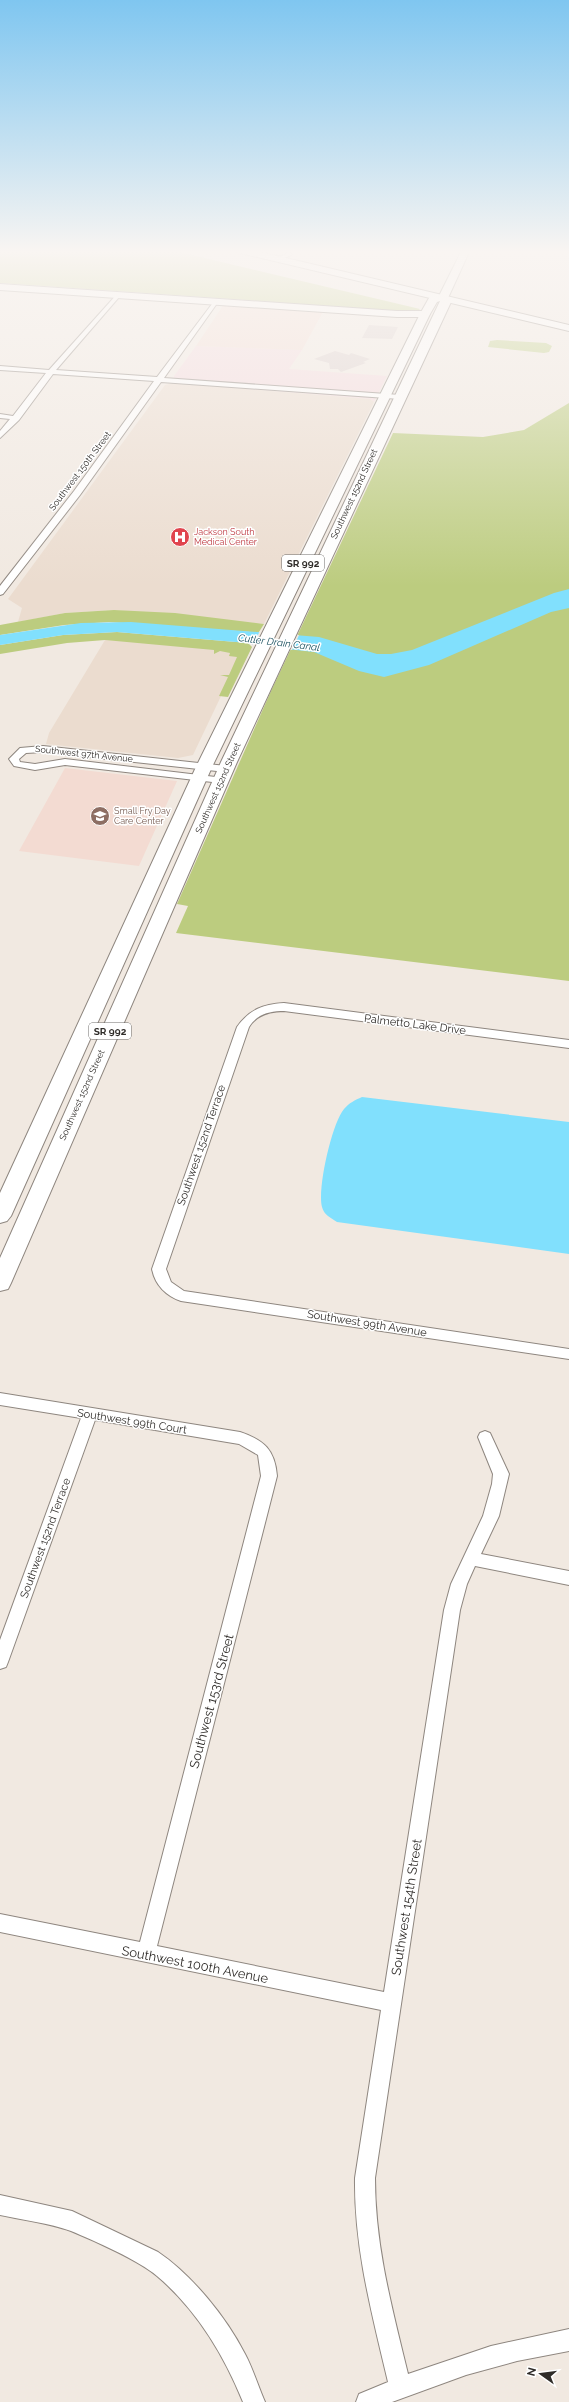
<svg xmlns="http://www.w3.org/2000/svg" width="569" height="2402" font-family="Raleway,sans-serif">
<rect width="100%" height="100%" fill="#f1e9e1"/>
<!-- commercial -->
<path fill="#f4d9dd" d="M196 346 302 350 289 369 387 376 374 402 370 399 173 383 174 376Z"/>
<!-- built -->
<path fill="#ebdccf" d="M173 383 370 399 374 402 264 624 114 610 65 613 18 622 22 608 8 599 165 385Z
M105 640 144 641 242 652 193 755 178 758 46 744 49 733Z"/>
<!-- education -->
<path fill="#f3dbd2" d="M224 304 324 310 302 350 196 346Z
M65 768 177 781 139 866 19 851Z"/>
<!-- green -->
<path fill="#bccc7f" d="M0 250H171L420 309 417 312 0 283Z
M497 340 546 343 552 346 549 352 544 353 488 347 490 341Z
M569 403V981L176 933 188 906 177 904 271 691 393 433 483 437 524 430Z
M114 610 175 613 264 624 259 632H251L109 622 64 625 0 635V625L65 613Z
M117 632 248 643 252 647 228 697 219 696 228 677 220 675H229L237 657 229 656 230 653 220 651 214 654V650L105 640 67 643 0 654V645L63 635Z"/>
<!-- water -->
<path fill="#81e0fd" d="M569 589V608L551 612 429 665 384 677 359 671 314 652 259 646 248 643 117 632 63 635 0 645V635L81 623 131 622 319 637 377 654H391L412 650 554 593Z
M362 1097 569 1122V1254L337 1222C331 1218 324 1215 322 1207 317 1189 332 1123 344 1109 349 1103 355 1100 362 1097Z"/>
<!-- pier -->
<path fill="#f1e9e1" d="M260 631 299 635 292 650 252 646Z"/>
<!-- building -->
<path fill="#dbcfcc" d="M369 325 398 327 392 339 362 338Z
M335 351 349 355 351 353 370 359 363 362 366 363 341 372 338 369H330L329 363 314 359Z"/>
<g fill="none" stroke-linecap="round" stroke-linejoin="round">
<defs>
<path id="street" d="M288 253 293 254 280 260 275 259Z
M118 293 120 296 56 370 157 377 215 300 218 302 164 378 400 395 403 397 400 399 161 382 80 495 3 594 0 595V586L74 491 154 381 53 374 19 420 0 438V431L10 419 0 418V414L13 416 46 373 0 370V366L49 370Z
M43 746 226 766 231 769 226 772 43 752 26 753 19 759 20 762 35 764 65 759 224 778V782L221 783 65 765 35 770 14 766 9 759 20 748Z
M284 1003 569 1040V1048L284 1011C270 1011 257 1014 249 1027L166 1269 171 1282 184 1291 569 1349V1359L181 1301C166 1296 155 1285 152 1269L237 1027C249 1010 263 1004 284 1003Z
M0 1393 240 1432C264 1440 275 1450 277 1476L157 1946 384 1992 444 1610 451 1584 483 1516 492 1484 493 1474 478 1437 480 1433 485 1431 490 1433 509 1474 499 1516 481 1554 569 1571V1585L475 1566 467 1584 460 1610 375 2178C375 2246 392 2308 408 2374L491 2346 569 2329V2351L517 2361 466 2375 392 2402H356L359 2394 388 2382C372 2314 354 2248 355 2178L381 2010 0 1932V1914L140 1942 261 1476 258 1455 239 1444 95 1420 8 1662 6 1667 0 1669V1640L81 1418 0 1405Z
M0 2195 72 2211 158 2252C192 2275 226 2317 245 2354 253 2369 258 2386 265 2402H243C224 2355 196 2309 157 2276 140 2261 93 2240 71 2231 49 2223 23 2220 0 2215Z"/>
<path id="secondary" d="M462 250H470L448 298 440 300 438 298Z
M0 284 397 311H425L430 314 425 317H397L0 290Z"/>
<path id="primary" d="M443 295 451 302 237 762 11 1283 8 1289 0 1291V1258L221 762 440 301 437 302 430 314 212 767 11 1216 7 1221 0 1223V1193L196 767 420 314 429 298Z"/>
<path id="highway" d="M235 250H252L569 325V331L240 253Z"/>
</defs>
<!-- street casing -->
<use href="#street" stroke="#8e867f" stroke-width="2"/>
<!-- secondary casing -->
<use href="#secondary" stroke="#8e867f" stroke-width="2"/>
<!-- primary casing -->
<use href="#primary" stroke="#8e867f" stroke-width="2"/>
<!-- highway casing -->
<use href="#highway" stroke="#8e867f" stroke-width="2"/>
<!-- street -->
<use href="#street" fill="#fff" fill-rule="evenodd"/>
<!-- secondary -->
<use href="#secondary" fill="#fff" fill-rule="evenodd"/>
<!-- primary -->
<use href="#primary" fill="#fff" fill-rule="evenodd"/>
<!-- highway -->
<use href="#highway" fill="#fff" fill-rule="evenodd"/>
</g>
<!-- sky -->
<linearGradient id="sky" x2="0" y2="1"><stop stop-color="#7fc6f0"/><stop offset="0.43" stop-color="#f9f5f2"/><stop offset="1" stop-color="#f9f5f2" stop-opacity="0"/></linearGradient>
<rect width="569" height="586" fill="url(#sky)"/>
<!-- icons -->
<defs>
<symbol id="hospital-disc" viewBox="-11 -11 22 22"><circle r="9.5" fill="#e0444e" stroke="#fff"/><path d="M-5-5h3v3.5h4V-5h3V5h-3V1.5h-4V5h-3Z" fill="#fff"/></symbol>
<symbol id="school-disc" viewBox="-11 -11 22 22"><circle r="9.5" fill="#8d6e63" stroke="#fff"/><path d="M0-5L7-2L0 1L-7-2ZM-4 1L0 2.5L4 1V4Q0 6-4 4Z" fill="#fff"/></symbol>
</defs>
<g fill-rule="evenodd">
<use href="#hospital-disc" x="169" y="526" width="22" height="22"/>
<use href="#school-disc" x="89" y="805" width="22" height="22"/>
</g>
<g text-anchor="middle" stroke-width="3" stroke-linejoin="round" paint-order="stroke">
<!-- far-street labels -->
<g font-size="9" fill="#2f2c29" stroke="#fff">
<text transform="translate(80 471) rotate(-53)" y="3">Southwest 150th Street</text>
<text transform="translate(354 494) rotate(-65)" y="3">Southwest 152nd Street</text>
<text transform="translate(84 754) rotate(6)" y="3">Southwest 97th Avenue</text>
<text transform="translate(218 788) rotate(-66)" y="3">Southwest 152nd Street</text>
<text transform="translate(82 1095) rotate(-66)" y="3">Southwest 152nd Street</text>
</g>
<!-- far-health labels -->
<g font-size="9" fill="#be3a42" stroke="#fff" text-anchor="start">
<text x="194" y="535">Jackson South<tspan x="194" dy="10">Medical Center</tspan></text>
</g>
<!-- far-education labels -->
<g font-size="9" fill="#785e54" stroke="#fff" text-anchor="start">
<text x="114" y="814">Small Fry Day<tspan x="114" dy="10">Care Center</tspan></text>
</g>
<!-- shield labels -->
<g fill="#fff" stroke="#6d6b69" stroke-width="1">
<rect x="282" y="555" width="42" height="16" rx="3"/>
<rect x="89" y="1023" width="42" height="16" rx="3"/>
</g>
<g font-size="10" font-weight="bold" fill="#2f2c29">
<text x="303" y="567">SR 992</text>
<text x="110" y="1035">SR 992</text>
</g>
<!-- far-water labels -->
<g font-size="10" font-style="italic" fill="#134b5a" stroke="#fff">
<text transform="translate(279 642) rotate(7)" y="4">Cutler Drain Canal</text>
</g>
<!-- street labels -->
<g font-size="11" fill="#2f2c29" stroke="#fff">
<text transform="translate(415 1024) rotate(7)" y="4">Palmetto Lake Drive</text>
<text transform="translate(201 1145) rotate(-71)" y="4">Southwest 152nd Terrace</text>
<text transform="translate(367 1323) rotate(9)" y="4">Southwest 99th Avenue</text>
<text transform="translate(132 1421) rotate(9)" y="4">Southwest 99th Court</text>
<text transform="translate(45 1538) rotate(-70)" y="4">Southwest 152nd Terrace</text>
</g>
<!-- near-street labels -->
<g font-size="13" fill="#2f2c29" stroke="#fff">
<text transform="translate(211 1701) rotate(-75)" y="5">Southwest 153rd Street</text>
<text transform="translate(406 1907) rotate(-81)" y="5">Southwest 154th Street</text>
<text transform="translate(195 1964) rotate(11)" y="5">Southwest 100th Avenue</text>
</g>
</g>
<!-- north arrow -->
<g transform="translate(541 2374) rotate(284)" stroke="#ffffff" stroke-width="3" paint-order="stroke">
<path d="M0-3L7 15L0 10L-7 15Z" fill="#2f2c29"/>
<text y="-6" font-size="11" font-weight="bold" text-anchor="middle" fill="#2f2c29">N</text>
</g>
</svg>
